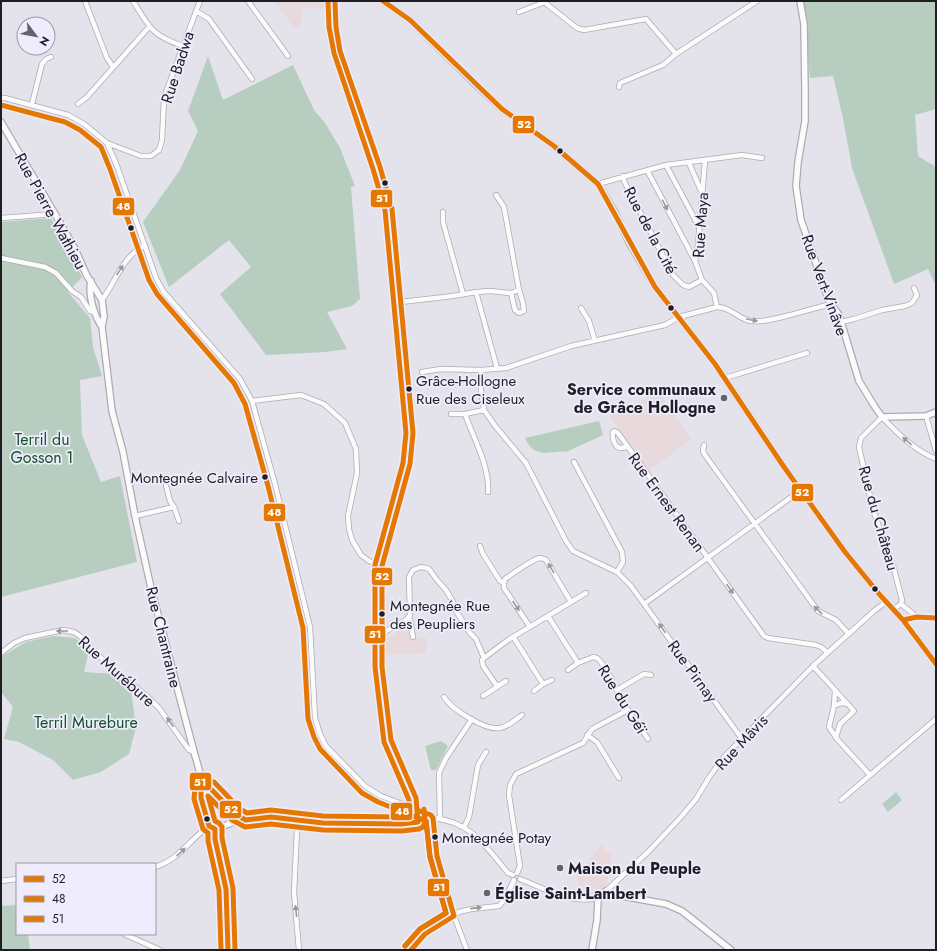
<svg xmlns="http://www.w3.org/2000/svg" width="937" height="951" font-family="Jost,sans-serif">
<rect width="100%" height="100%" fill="#e4e3ec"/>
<!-- education -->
<path fill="#e8d9dc" d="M274 1H331V7L328 9 303 8 300 25 295 29Z
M659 392 692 439 649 470 609 416Z
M406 626 410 629 411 637 427 638 426 653 385 655 386 639Z
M601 845 612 856 606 887 599 895 584 897 576 876Z"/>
<!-- green -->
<path fill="#b7cdbf" d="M801 1H936V109L915 115 918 156 936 167V282H934L928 269 894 284 852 168 843 118 833 76 810 78 805 24Z
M208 56 223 100 293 65 314 110 325 123 340 148 355 186 351 187 360 299 352 306 327 312 347 349 326 352 266 355 220 294 251 267 229 240 169 287 143 222 180 170 198 131 188 111Z
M51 218 82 277 68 292 90 318 93 347 102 376 80 380 82 435 101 482 120 476 137 562 1 597V222Z
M599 421 603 435 566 452C555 450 543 457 533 449 530 447 527 442 525 438Z
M53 636 75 638 89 650 84 672 114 674 131 690 136 727 129 754 101 772 73 780 53 760 19 742 4 739 13 707 1 692V657L26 642Z
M441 741 448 746 436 770H431L425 746Z
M896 792 902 800 888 812 882 804Z
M17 905V934H28L30 950H1V906Z"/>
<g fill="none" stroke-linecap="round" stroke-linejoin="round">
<defs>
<path id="minor" d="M85 1 107 58 113 67
M133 1C150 28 151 35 183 46
M248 1 288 56
M335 1C333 37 344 65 356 98 369 135 383 171 392 209L413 433 410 464 382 566V667L391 740 416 798 418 822
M544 2 577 28 584 30 646 19 676 54
M196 11 209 19 252 79
M519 12 545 2
M619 87 620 83 663 65 676 54 757 1
M1 98H5L68 115 84 124 107 143 141 156H151L159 150 162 140 164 98 183 46 200 1
M32 104 42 64 46 59 51 57
M78 104 87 97 149 27
M107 143 117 166 156 278 163 291 240 379 252 401 275 484 310 627 315 718 320 734 326 746 366 787 381 796 431 815 433 818 437 856 454 916 467 950
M705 161 698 245 695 261 702 280 714 293 717 307
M689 163 702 193
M666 165 699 227
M647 170 695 261
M623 176 624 181 673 275 683 285 689 287 702 280
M598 184 666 165 742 155 762 158
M496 195 504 207 519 290
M443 212V222L463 294
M1 218 55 214
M1 258 45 267 56 273 72 291 81 297 90 311 95 313
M476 292 497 368
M102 300C117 280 121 258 145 245
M401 302 453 296 476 292 490 291 511 293 515 310 519 313 524 311 523 303 519 290 511 293
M581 308 589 321 595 341
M841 322 854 319 882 310 905 306 912 303 917 295 914 288
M481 370V390L484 410 496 427 526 463 566 541 573 551 617 572 631 586 742 739
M422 372 441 369 481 370 506 368 571 346 665 325 679 317 717 307C731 307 738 319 751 321 767 324 813 308 831 304
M725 378 807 353
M252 401 301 395 324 404 345 423 356 449 357 473 348 516 349 529 352 540 361 555 369 561 382 566
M451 414H465L484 410
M465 414C473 437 490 467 488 492
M926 416 936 451
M704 445 703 451 705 455 818 611 836 620 848 633
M628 447C625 447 623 448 620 448 614 447 612 437 613 432L615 431 618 433 764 636 768 638 816 645 821 647 827 652
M574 462 622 552 623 562 617 572
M166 486 170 501 174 507
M135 516 174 507 179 521
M480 546 483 554 500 581 504 583V588L530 627
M504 583 505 579C512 574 533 559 540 558 543 558 544 559 546 560L571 602
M644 604 801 490
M901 604 917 617
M894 609 901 604 902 600 894 569 873 510 859 447 861 438 882 417C898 434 914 450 936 459
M548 616 578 663
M408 617 410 620 413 637
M903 620 917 617 936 618
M383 633 406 620 410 616 409 577 413 570 421 567 426 568 429 569 437 580 446 590 453 602 456 611 470 633 476 639 484 658 482 660 483 666 497 686
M514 638 543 684
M1 653 14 643 25 638 63 630 74 632 80 636 109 666 147 696 159 708 189 750 194 752
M484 658 508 640 586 593
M813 666 835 690 834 706 829 727 837 739 870 775
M568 670 578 663 593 657 597 658 601 662 611 678 612 683 617 690 628 710 648 739
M617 690 644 674 651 675
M835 690 854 711 840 724 836 737
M534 691 543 684 552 680
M483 696 506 681
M444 697C451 709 486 731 500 728 508 727 515 720 522 715
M834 706 841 703 848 704
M587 735 597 742 619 778
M841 800 936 719
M232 812 236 815 246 820
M433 818C472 822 485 846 508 873L513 875
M440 819 439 773 446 758 472 719
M229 824 257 818 271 817 323 823 401 824 433 822
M464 827 469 817 478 765 486 752
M155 867C179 860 189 840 209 826
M517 873 520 866 509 795 510 785 516 774 583 743 592 729 628 710
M520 879C544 888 571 905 598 898
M1 881 17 879
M606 891 649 851 680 818 696 799 710 776 724 757 813 666 874 611 886 602
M124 934 160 950
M299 950 294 892 297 830 300 827H319L323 823
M411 950 417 940 426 933 459 912 471 909 499 906 505 899 514 880"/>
<path id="tertiary" d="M383 1 410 20 471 80 502 109 554 146 598 184 614 211 629 242 655 287 715 364 784 467 845 552 880 595 903 620 936 664
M800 1 804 24 805 90V121L798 162 796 186 801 220 829 301 839 315 859 381 875 407 882 417 926 416 936 412
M1 122 55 214 75 249 87 276 102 300 104 316 102 327 112 411 123 452 135 516 151 588 194 752 204 787
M91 281C88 296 94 315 102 327
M204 787 210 788 232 812V819L229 824 215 829 209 826 201 798V790Z
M215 829V839L226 889 228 950
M592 950 597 920 598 898 606 891 611 894 666 904 682 911 731 950"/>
</defs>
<!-- minor casing -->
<use href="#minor" stroke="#acabb2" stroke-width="6"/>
<!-- tertiary casing -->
<use href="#tertiary" stroke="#acabb2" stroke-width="8"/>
<!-- minor -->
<use href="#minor" stroke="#fbfbfc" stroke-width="4.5"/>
<!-- tertiary -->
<use href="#tertiary" stroke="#fbfbfc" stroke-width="5.5"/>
<defs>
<path id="bus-1" d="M383 1 410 20 502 109 554 146 598 184 655 287 715 364 784 467 845 552 880 595 903 620 936 664
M903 620 917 617 936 618
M417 810 431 815 433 818 437 856 454 916
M228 950 226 889 215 839V829L209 826 201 798V790L204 787 210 788 236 815 246 820 271 817 323 823 401 824 418 822 416 798 391 740 382 667V566L410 464 413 433 392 209 380 167 340 51 336 27 335 1
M411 950 425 934 454 916"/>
<path id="bus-2" d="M1 105 65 122 80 130 101 147 110 169 149 280 157 294 234 383 245 404 268 486 303 628 308 719 314 737 320 749 362 793 378 802 426 821 430 857 446 913 420 929 405 946
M235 950 233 888 222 838V827L219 823 215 821 208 796 232 820 245 827 271 824 323 830 402 831 419 829 423 827 425 822 424 809"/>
<path id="bus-3" d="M405 946 420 929 446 913 430 857 426 821 415 817
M221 950 219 890 208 841V833L203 829 194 799 195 787 200 782 203 780 214 782 240 809 247 813 271 810 323 816 401 817 410 816 409 800 384 742 375 667V565L403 463 406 433 385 210 373 169 334 53 329 27 328 1"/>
</defs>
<!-- bus-1 casing -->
<use href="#bus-1" stroke="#eeecfd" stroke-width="8"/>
<!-- bus-2 casing -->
<use href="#bus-2" stroke="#eeecfd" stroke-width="8"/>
<!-- bus-3 casing -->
<use href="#bus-3" stroke="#eeecfd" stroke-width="8"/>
<!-- bus-1 -->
<use href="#bus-1" stroke="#e57802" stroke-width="5"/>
<!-- bus-2 -->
<use href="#bus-2" stroke="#e57802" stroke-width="5"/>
<!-- bus-3 -->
<use href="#bus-3" stroke="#e57802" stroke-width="5"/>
</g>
<!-- one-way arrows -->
<defs><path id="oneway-solid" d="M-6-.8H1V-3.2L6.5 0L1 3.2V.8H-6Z"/></defs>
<g fill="#98989b">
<use href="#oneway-solid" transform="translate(665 205) rotate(62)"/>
<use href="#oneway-solid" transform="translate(120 270) rotate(-57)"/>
<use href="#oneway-solid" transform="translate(752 320) rotate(10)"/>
<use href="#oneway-solid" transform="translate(907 441) rotate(-140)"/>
<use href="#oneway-solid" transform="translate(551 568) rotate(-121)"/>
<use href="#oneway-solid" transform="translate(730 589) rotate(54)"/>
<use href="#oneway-solid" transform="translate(516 606) rotate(56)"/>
<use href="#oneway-solid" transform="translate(818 610) rotate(-136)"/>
<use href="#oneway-solid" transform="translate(662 628) rotate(-126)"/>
<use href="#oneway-solid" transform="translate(62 631) rotate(-180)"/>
<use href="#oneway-solid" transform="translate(170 722) rotate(-125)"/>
<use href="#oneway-solid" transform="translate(181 852) rotate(-43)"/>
<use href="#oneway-solid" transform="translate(476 908) rotate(-6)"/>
<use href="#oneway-solid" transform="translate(296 911) rotate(-96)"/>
</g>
<!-- markers -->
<g fill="#1f1e24" stroke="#eeecfd" stroke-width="1.5">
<circle cx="560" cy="151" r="3.5"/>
<circle cx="385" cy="183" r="3.5"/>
<circle cx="131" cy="228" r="3.5"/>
<circle cx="671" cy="308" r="3.5"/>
<circle cx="409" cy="389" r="3.5"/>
<circle cx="265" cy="477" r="3.5"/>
<circle cx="875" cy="589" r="3.5"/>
<circle cx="382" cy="614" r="3.5"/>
<circle cx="207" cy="819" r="3.5"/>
<circle cx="435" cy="837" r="3.5"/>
</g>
<g fill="#64636a" stroke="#eeecfd" stroke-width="1.5">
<circle cx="724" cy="398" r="4"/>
<circle cx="560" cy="868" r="4"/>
<circle cx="487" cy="893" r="4"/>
</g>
<g text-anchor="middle" stroke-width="3.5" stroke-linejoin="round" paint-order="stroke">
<!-- bus labels -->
<g font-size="15" fill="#1f1e24" stroke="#eeecfd" text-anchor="start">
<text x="416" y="386">Grâce-Hollogne<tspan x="416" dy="18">Rue des Ciseleux</tspan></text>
<text x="258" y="483" text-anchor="end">Montegnée Calvaire</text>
<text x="390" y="611">Montegnée Rue<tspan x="390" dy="18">des Peupliers</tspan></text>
<text x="442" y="843">Montegnée Potay</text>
</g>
<!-- street labels -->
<g font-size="16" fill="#1f1e24" stroke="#eeecfd">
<text transform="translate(177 67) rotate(-72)" y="6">Rue Badwa</text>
<text transform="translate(51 211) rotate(61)" y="6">Rue Pierre Wathieu</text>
<text transform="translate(700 225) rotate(-86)" y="6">Rue Maya</text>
<text transform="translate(651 230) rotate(62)" y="6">Rue de la Cité</text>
<text transform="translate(825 285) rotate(70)" y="6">Rue Vert-Vinâve</text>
<text transform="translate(667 502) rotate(54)" y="6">Rue Ernest Renan</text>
<text transform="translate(879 518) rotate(74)" y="6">Rue du Château</text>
<text transform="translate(164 637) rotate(76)" y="6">Rue Chantraine</text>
<text transform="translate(117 671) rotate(42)" y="6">Rue Murébure</text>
<text transform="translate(693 671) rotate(54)" y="6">Rue Pirnay</text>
<text transform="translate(623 699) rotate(58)" y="6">Rue du Géï</text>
<text transform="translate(741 742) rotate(-47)" y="6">Rue Mâvis</text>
</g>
<!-- poi labels -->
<g font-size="16" font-weight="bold" fill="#1f1e24" stroke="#eeecfd" text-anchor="start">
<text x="716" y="395" text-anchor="end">Service communaux<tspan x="716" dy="18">de Grâce Hollogne</tspan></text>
<text x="568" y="874">Maison du Peuple</text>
<text x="495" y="899">Église Saint-Lambert</text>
</g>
<!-- park labels -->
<g font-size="16" fill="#125328" stroke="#eeecfd">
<text x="42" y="445">Terril du<tspan x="42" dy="18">Gosson 1</tspan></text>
<text x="86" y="728">Terril Murebure</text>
</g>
</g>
<g stroke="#eeecfd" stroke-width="1.5">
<rect x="512" y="115" width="23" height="19" rx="4" fill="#e57802"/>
<rect x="370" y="189" width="23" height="19" rx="4" fill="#e57802"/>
<rect x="112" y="197" width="23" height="19" rx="4" fill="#e57802"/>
<rect x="791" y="483" width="23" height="19" rx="4" fill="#e57802"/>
<rect x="263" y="503" width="23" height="19" rx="4" fill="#e57802"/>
<rect x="371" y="567" width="22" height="19" rx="4" fill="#e57802"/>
<rect x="364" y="625" width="22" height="19" rx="4" fill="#e57802"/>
<rect x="189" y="772" width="23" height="19" rx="4" fill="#e57802"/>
<rect x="219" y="800" width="23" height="19" rx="4" fill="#e57802"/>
<rect x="390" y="802" width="23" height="19" rx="4" fill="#e57802"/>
<rect x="427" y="878" width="23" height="19" rx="4" fill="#e57802"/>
</g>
<g font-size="11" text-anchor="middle" font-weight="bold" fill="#fff">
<text x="524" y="128">52</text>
<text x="382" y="202">51</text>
<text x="123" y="210">48</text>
<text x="802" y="496">52</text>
<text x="274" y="516">48</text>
<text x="382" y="580">52</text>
<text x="375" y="638">51</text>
<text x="200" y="786">51</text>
<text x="231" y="813">52</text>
<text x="402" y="815">48</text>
<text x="439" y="891">51</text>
</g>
<!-- border -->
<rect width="937" height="951" fill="none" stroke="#1f1e24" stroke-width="4"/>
<!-- legend -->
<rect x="16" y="863" width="140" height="72" fill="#eeecfd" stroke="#9b9aa6"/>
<rect x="24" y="876" width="20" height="6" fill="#e57802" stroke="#9b9aa6"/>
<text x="52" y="883" font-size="12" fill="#1f1e24">52</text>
<rect x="24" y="896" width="20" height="6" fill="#e57802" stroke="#9b9aa6"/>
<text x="52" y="903" font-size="12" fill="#1f1e24">48</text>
<rect x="24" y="916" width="20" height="6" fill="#e57802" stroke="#9b9aa6"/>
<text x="52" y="923" font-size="12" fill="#1f1e24">51</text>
<!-- north arrow -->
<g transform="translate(36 36) rotate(122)"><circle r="19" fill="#eeecfd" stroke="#9b9aa6"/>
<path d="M0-3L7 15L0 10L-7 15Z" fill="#64636a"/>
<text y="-6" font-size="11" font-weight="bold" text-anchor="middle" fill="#1f1e24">N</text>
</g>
</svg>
